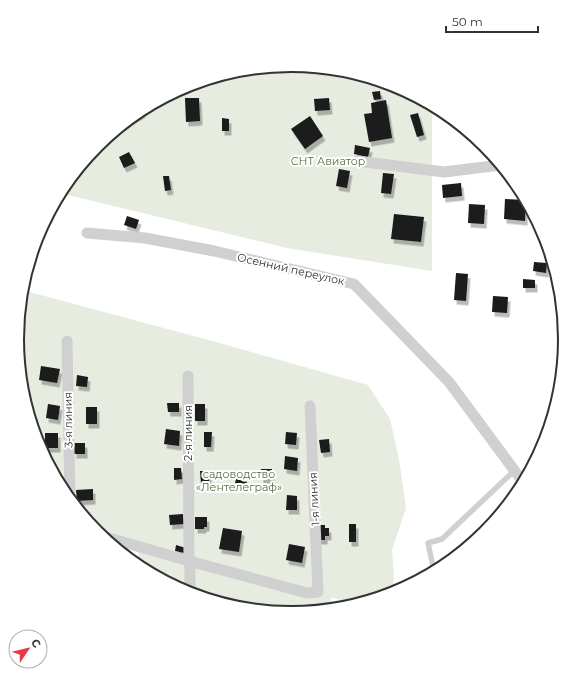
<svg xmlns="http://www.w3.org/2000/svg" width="582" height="677" font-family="Montserrat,sans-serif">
<defs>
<filter id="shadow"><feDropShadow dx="2.5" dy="4.5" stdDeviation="0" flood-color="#0004"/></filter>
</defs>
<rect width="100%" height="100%" fill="#fff"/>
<!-- green -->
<path fill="#e6ecdf" d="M291 65 345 70 396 85 432 105V271L287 248 60 193 63 186 97 145 139 111 186 85 238 70Z
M22 290 216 342 368 385 390 419 399 459 406 508 392 550 394 575 392 591 388 594C362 602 358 606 331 597L332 609 291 612 237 607 186 592 139 566 138 550 109 542 97 532 63 491 38 443 22 392 17 338Z"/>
<!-- building -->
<path fill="#1a1a1a" filter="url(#shadow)" d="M380 91 381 99 374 100 372 92Z
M185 98H199L200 121 186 122Z
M329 98 330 110 315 111 314 99Z
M386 100 392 138 369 142 364 114 372 113 371 103Z
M141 110 143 113 131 120 130 118Z
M418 113 424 135 417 137 410 115Z
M310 116 323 136 305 149 291 129Z
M222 118 229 119V131H222Z
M355 145 370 148 368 157 354 154Z
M129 152 135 163 124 168 119 157Z
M339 169 350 171 347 188 336 186Z
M383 173 394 174 391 194 381 193Z
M163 176H169L171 190 165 191Z
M461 183 462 196 443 198 442 185Z
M505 199 526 200 525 221 504 219Z
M469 204 485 205 484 224 468 223Z
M394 214 424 217 421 242 391 239Z
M127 216 139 220 136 229 124 225Z
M534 262 547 263 546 273 533 271Z
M456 273 468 274 466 301 454 300Z
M523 279 535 280V288H523Z
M493 296 508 297 507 313 492 312Z
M41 366 60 369 57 383 39 380Z
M77 375 88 377 87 387 76 386Z
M167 403H179V412H168Z
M48 404 60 406 58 420 46 418Z
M195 404H205V421H195Z
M86 407H97V424H86Z
M166 429 180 431 179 446 164 444Z
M204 432H212L211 447H204Z
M286 432 297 433 296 445 285 444Z
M45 433H58V448H45Z
M329 439 330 452 321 453 319 440Z
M74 443H85V454H74Z
M285 456 298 458 297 471 284 469Z
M174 468H181L182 479 174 480Z
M261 469H272V479H261Z
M200 471H209V484H201Z
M236 479 247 482 246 486 235 483Z
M93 489V500L77 501 76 490Z
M287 495 297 496V510H286Z
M183 514 184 524 170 525 169 515Z
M195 517H207V527H204V529H195Z
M349 524H356V542H349Z
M317 525H325V528H329V536H325V540H317Z
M223 528 242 531 239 552 219 549Z
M289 544 305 547 302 563 286 560Z
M176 545 186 548 185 553 175 551Z
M291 606 292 612 271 611V610Z"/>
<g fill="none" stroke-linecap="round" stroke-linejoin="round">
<!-- service -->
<path stroke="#d0d0d0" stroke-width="5.5" d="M434 571 428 543 442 539 515 470"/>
<!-- minor -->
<path stroke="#d0d0d0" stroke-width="11" d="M357 161 444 172 501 165
M87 233 145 238 214 251 354 284 449 382 523 482
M67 341 70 498
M188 376 189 561 190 571V593
M102 536 189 561 307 593 318 592 310 406"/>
</g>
<g text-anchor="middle" stroke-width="4" stroke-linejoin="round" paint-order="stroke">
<!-- park labels -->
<g font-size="11" fill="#56703f" stroke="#fff">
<text x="328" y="165">СНТ Авиатор</text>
<text x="239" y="478">садоводство<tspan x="239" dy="13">«Лентелеграф»</tspan></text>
</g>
<!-- street labels -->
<g font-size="11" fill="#333" stroke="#fff">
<text transform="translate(291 269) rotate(13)" y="4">Осенний переулок</text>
<text transform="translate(68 420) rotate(-91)" y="4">3-я линия</text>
<text transform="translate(188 433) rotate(-90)" y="4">2-я линия</text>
<text transform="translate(314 499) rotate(-93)" y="4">1-я линия</text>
</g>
</g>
<!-- crop -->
<path d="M0 0H582V677H0ZM24 339a267 267 0 1 1 534 0a267 267 0 1 1-534 0Z" fill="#fff" fill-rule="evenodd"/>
<path fill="none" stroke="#333" stroke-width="2" d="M24 339a267 267 0 1 1 534 0a267 267 0 1 1-534 0Z"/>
<!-- north arrow -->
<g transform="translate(28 649) rotate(55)"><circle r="19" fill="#ffffff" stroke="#adadad"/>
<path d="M0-3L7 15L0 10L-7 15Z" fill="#e63946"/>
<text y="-6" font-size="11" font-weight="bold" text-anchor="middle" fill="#333333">С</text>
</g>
<!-- scale -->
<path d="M446 26v6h92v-6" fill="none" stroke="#333333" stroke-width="2"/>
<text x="452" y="26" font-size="12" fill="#333333" stroke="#ffffff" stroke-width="3" paint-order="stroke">50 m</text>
</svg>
